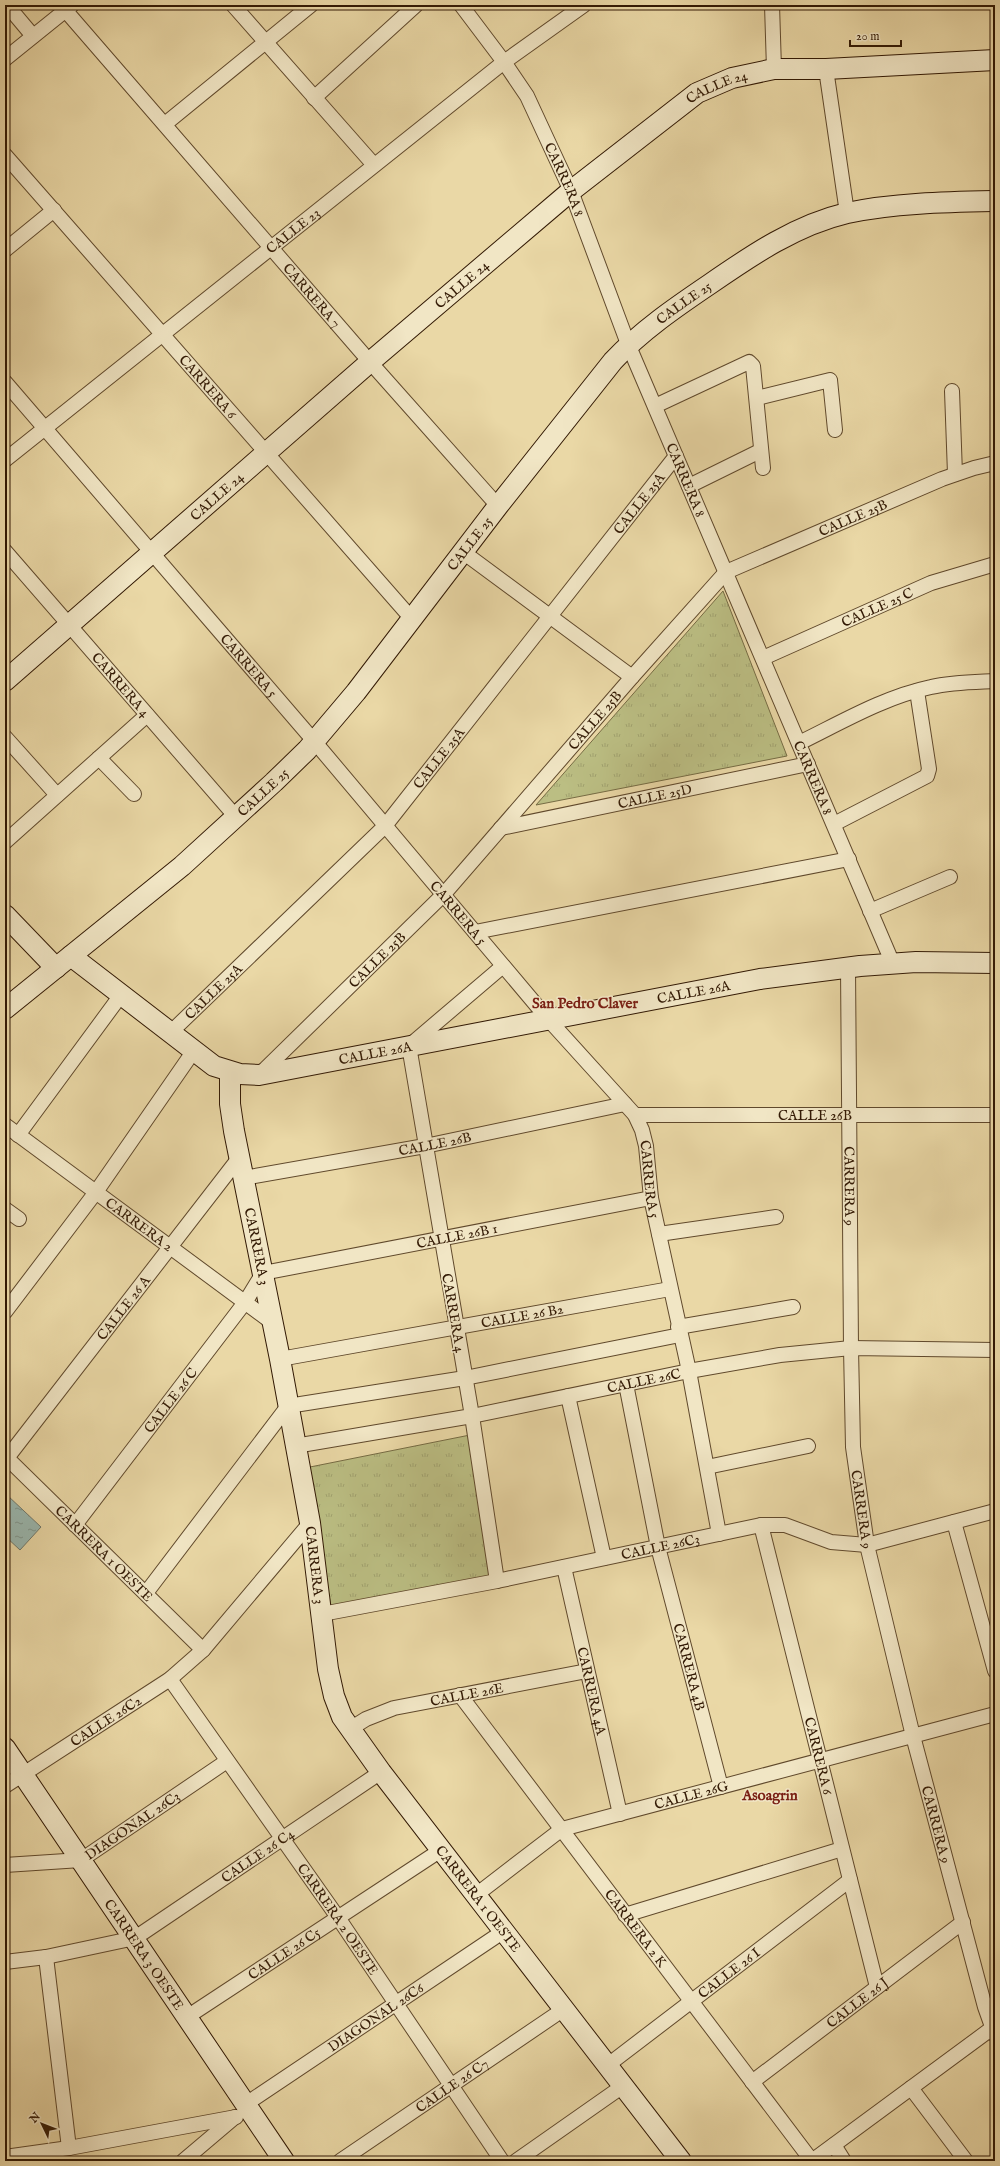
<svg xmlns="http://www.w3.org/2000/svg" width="1000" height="2166" font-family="'IM FELL English',serif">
<defs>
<pattern id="grass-tufts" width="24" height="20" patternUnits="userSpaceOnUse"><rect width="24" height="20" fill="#bbbe83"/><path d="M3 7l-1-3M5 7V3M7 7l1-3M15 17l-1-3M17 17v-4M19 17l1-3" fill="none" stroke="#a1a370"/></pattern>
<pattern id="water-ripples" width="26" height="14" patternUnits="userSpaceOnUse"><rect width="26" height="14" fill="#9ab8b0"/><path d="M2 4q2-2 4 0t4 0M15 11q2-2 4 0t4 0" fill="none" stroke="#7e958d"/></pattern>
</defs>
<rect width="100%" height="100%" fill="#ead8a6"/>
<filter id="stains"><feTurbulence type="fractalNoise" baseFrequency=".005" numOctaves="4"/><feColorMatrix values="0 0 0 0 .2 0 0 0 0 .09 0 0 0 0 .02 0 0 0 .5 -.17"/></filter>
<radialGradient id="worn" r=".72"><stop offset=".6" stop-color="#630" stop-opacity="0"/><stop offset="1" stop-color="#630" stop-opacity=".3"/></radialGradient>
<!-- grass -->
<path fill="url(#grass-tufts)" stroke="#766c44" d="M723 591 787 756 536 805Z
M470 1435 490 1579 331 1606 305 1468Z"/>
<!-- water -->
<path fill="url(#water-ripples)" stroke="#70786b" d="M7 1495 41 1527 20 1550 5 1536Z"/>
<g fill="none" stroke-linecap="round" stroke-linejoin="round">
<defs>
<g id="street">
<path d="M7 5 33 36"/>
<path d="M233 5 374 165"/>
<path id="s1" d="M461 5 504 62 527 96 571 191 628 344 893 964"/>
<path d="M772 5 774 69"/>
<path id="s2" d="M66 11 370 362 498 506"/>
<path d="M5 59 72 5"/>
<path d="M826 69 847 213"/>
<path d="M314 98 416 5"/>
<path d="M165 124 311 5"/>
<path id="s3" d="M5 155 412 619"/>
<path d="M5 250 54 210"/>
<path id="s4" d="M5 382 314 741 548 1019 635 1115 642 1130 646 1146 651 1198 689 1371 719 1534"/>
<path d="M952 391 955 474"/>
<path d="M757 398 830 380 835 430"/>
<path d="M655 406 749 362 753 366 763 468"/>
<path id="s5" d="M5 460 504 62 584 5"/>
<path d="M689 486 760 451"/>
<path id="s6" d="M5 551 236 817"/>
<path d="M463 552 632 677"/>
<path id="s7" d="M763 658 931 583 995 564"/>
<path d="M5 737 57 795"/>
<path d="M799 743C842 722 884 697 931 687 952 682 974 682 995 681"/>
<path d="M99 758 134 794"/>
<path d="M834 824 927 776 929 769 917 691"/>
<path id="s8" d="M501 828 808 764"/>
<path d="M5 842 147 715"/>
<path d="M870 911 950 877"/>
<path d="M475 932 849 859"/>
<path id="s9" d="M848 967 851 1348 853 1447 867 1545 913 1736 985 2007 995 2035"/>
<path id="s10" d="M170 1033 385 826 676 456"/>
<path id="s11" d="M259 1075 444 894 632 677 726 572 942 479 974 468 995 463"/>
<path id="s12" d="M635 1115H995"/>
<path id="s13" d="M5 1125 273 1323"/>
<path d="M18 1135 121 995"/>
<path id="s14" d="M244 1178 425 1146 625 1104"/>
<path d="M5 1209 19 1219"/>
<path d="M659 1234 776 1217"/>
<path d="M5 1312 96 1192 193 1052"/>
<path d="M678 1327 793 1307"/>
<path id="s15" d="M280 1359 670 1289"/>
<path id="s16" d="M626 1384 658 1547 721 1787"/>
<path d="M568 1396 604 1558"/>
<path id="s17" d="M295 1446 472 1416 689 1371 780 1355 851 1348 995 1350"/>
<path id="s18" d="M5 1456 203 1650"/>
<path id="s19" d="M7 1458 239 1158"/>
<path d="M707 1467 808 1446"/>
<path d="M954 1522 995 1671"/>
<path id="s20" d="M75 1525 246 1301 263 1273 651 1198"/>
<path id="s21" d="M761 1525 877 1987"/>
<path id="s22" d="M564 1567 620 1814"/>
<path d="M497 1581 472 1416 409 1046 503 966"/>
<path d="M146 1593 288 1406 465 1378 680 1335"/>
<path id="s23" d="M322 1614 497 1581 761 1525H785L831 1542 867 1545 995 1511"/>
<path id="s24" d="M170 1679 339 1919 502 2161"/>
<path id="s25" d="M460 1695 812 2161 995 2026"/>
<path id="s26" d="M350 1729 366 1719 394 1708 587 1671"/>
<path id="s27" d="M5 1786 170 1679 203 1650 310 1523"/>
<path id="s28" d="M5 1865 81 1860 227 1761"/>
<path id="s29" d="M476 1895 562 1829 995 1714"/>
<path d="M625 1915 842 1849"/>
<path d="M46 1957 69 2148"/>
<path id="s30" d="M5 1962 46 1957 135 1938 381 1772"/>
<path id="s31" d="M187 2017 441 1850"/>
<path id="s32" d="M608 2065 850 1880"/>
<path id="s33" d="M752 2082 963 1922"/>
<path d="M911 2088 966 2161"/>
<path id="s34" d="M246 2104 504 1931"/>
<path d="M834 2145 844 2161"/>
<path d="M5 2157 69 2148 236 2117"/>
<path d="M183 2161 235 2117"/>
<path id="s35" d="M340 2161 564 2009"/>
<path d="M516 2161 623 2086"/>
</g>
<g id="secondary">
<path id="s36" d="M5 681 370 362 571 191 697 93 732 78 774 69H826L995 60"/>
<path d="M5 915 56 968"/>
<path id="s37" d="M71 956 214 1066 240 1074 259 1075 760 979 860 966 916 962 995 963"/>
<path id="s38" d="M5 1009 182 866 274 782 307 750 356 692 498 506 613 361C641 331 676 307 710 284 752 255 796 225 847 213 893 203 947 202 995 201"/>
<path id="s39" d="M230 1072V1104L234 1131 280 1359 310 1523 328 1669 334 1696 342 1717 381 1772 681 2161"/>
<path id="s40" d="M5 1748 284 2161"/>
</g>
</defs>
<!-- street casing -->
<use href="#street" stroke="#60492c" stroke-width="16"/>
<!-- secondary casing -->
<use href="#secondary" stroke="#321904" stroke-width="22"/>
<!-- street -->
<use href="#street" stroke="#f1e6c5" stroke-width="14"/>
<!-- secondary -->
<use href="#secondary" stroke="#f1e6c5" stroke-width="20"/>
</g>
<g text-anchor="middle" stroke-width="3" stroke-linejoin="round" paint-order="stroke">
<!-- street labels -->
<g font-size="14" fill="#321904" stroke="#f1e6c5">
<text dy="5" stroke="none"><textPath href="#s36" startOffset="929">CALLE 24</textPath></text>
<text dy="5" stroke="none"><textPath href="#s1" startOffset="204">CARRERA 8</textPath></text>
<text dy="5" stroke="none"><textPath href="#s5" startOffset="368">CALLE 23</textPath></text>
<text dy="5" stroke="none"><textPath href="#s36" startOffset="605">CALLE 24</textPath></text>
<text dy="5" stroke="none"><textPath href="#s2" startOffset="376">CARRERA 7</textPath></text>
<text dy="5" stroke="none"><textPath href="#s38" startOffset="985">CALLE 25</textPath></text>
<text dy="5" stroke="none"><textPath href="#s3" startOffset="308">CARRERA 6</textPath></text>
<text dy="5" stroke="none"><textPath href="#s1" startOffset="528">CARRERA 8</textPath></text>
<text dy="5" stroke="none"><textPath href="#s36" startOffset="281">CALLE 24</textPath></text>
<text dy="5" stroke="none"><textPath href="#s10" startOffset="709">CALLE 25A</textPath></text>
<text dy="5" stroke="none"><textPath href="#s11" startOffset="825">CALLE 25B</textPath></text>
<text dy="5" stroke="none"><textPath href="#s38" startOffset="661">CALLE 25</textPath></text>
<text dy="5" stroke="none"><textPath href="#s7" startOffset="125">CALLE 25 C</textPath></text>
<text dy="5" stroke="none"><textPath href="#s4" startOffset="374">CARRERA 5</textPath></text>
<text dy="5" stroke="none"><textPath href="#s6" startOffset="177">CARRERA 4</textPath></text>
<text dy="5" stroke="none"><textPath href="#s11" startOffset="489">CALLE 25B</textPath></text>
<text dy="5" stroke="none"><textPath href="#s10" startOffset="385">CALLE 25A</textPath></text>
<text dy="5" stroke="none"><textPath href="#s1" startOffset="852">CARRERA 8</textPath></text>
<text dy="5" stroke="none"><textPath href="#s38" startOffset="337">CALLE 25</textPath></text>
<text dy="5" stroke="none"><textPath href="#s8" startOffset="157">CALLE 25D</textPath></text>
<text dy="5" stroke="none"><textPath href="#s4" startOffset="698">CARRERA 5</textPath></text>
<text dy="5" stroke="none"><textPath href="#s11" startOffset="165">CALLE 25B</textPath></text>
<text dy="5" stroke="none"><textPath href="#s10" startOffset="60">CALLE 25A</textPath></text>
<text dy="5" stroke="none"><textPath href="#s37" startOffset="669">CALLE 26A</textPath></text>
<text dy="5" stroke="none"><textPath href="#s37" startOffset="345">CALLE 26A</textPath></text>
<text dy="5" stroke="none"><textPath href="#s12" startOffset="180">CALLE 26B</textPath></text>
<text dy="5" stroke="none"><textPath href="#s14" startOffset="194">CALLE 26B</textPath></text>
<text dy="5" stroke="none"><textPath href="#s4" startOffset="1033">CARRERA 5</textPath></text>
<text dy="5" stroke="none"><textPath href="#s9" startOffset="219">CARRERA 9</textPath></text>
<text dy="5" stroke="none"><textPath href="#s13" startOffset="167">CARRERA 2</textPath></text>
<text dy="5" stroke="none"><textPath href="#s20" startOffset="512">CALLE 26B 1</textPath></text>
<text dy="5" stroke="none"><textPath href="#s39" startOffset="177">CARRERA 3</textPath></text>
<text dy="5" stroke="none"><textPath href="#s19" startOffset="190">CALLE 26 A</textPath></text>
<text transform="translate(454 1313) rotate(80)" y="5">CARRERA 4</text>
<text dy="5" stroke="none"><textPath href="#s15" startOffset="246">CALLE 26 B2</textPath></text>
<text dy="5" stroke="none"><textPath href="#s17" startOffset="355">CALLE 26C</textPath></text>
<text dy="5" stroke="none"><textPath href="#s20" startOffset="157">CALLE 26 C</textPath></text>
<text dy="5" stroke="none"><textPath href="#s9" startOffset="543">CARRERA 9</textPath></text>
<text dy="5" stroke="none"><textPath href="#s23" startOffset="345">CALLE 26C3</textPath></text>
<text dy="5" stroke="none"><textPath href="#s18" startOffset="139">CARRERA 1 OESTE</textPath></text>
<text dy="5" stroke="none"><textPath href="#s39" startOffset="501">CARRERA 3</textPath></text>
<text dy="5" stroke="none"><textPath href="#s16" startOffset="290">CARRERA 4B</textPath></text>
<text dy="5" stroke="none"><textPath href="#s22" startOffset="127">CARRERA 4A</textPath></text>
<text dy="5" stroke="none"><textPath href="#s26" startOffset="123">CALLE 26E</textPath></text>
<text dy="5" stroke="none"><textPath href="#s27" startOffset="120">CALLE 26C2</textPath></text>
<text dy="5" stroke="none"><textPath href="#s21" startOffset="238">CARRERA 6</textPath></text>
<text dy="5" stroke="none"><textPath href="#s29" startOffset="242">CALLE 26G</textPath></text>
<text dy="5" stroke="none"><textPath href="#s9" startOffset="867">CARRERA 9</textPath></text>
<text dy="5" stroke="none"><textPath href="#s28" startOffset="138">DIAGONAL 26C3</textPath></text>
<text dy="5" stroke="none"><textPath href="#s30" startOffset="280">CALLE 26 C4</textPath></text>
<text dy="5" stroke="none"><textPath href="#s39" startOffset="883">CARRERA 1 OESTE</textPath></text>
<text dy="5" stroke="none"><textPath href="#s24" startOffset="293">CARRERA 2 OESTE</textPath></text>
<text dy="5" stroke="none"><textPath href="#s25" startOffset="292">CARRERA 2 K</textPath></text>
<text dy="5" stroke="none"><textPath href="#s40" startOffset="249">CARRERA 3 OESTE</textPath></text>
<text dy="5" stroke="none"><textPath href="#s31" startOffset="116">CALLE 26 C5</textPath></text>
<text dy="5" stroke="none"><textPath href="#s32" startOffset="152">CALLE 26 I</textPath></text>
<text dy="5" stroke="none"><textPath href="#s33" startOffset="132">CALLE 26 J</textPath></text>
<text dy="5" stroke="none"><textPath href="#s34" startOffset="156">DIAGONAL 26C6</textPath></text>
<text dy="5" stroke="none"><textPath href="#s35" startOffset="135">CALLE 26 C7</textPath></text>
</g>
<!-- neighbourhood labels -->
<g font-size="15" font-weight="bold" fill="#7a1f14" stroke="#f1e6c5">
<text x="585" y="1008">San Pedro Claver</text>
<text x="770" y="1800">Asoagrin</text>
</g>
</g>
<!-- margin -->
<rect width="1000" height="2166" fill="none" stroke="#ead8a6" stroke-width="20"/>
<rect x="6" y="6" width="988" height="2154" fill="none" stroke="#321904" stroke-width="2"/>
<rect x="10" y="10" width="980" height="2146" fill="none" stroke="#321904"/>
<!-- north arrow -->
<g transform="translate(42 2124) rotate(313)" stroke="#f1e6c5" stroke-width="3" paint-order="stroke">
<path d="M0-3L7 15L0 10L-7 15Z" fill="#321904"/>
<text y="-6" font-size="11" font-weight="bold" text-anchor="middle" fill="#321904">N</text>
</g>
<!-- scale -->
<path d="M850 40v6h51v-6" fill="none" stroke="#321904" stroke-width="2"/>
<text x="856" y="40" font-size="12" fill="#321904" stroke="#f1e6c5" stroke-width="3" paint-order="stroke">20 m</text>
<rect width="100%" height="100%" filter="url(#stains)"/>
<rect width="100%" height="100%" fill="url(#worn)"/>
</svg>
